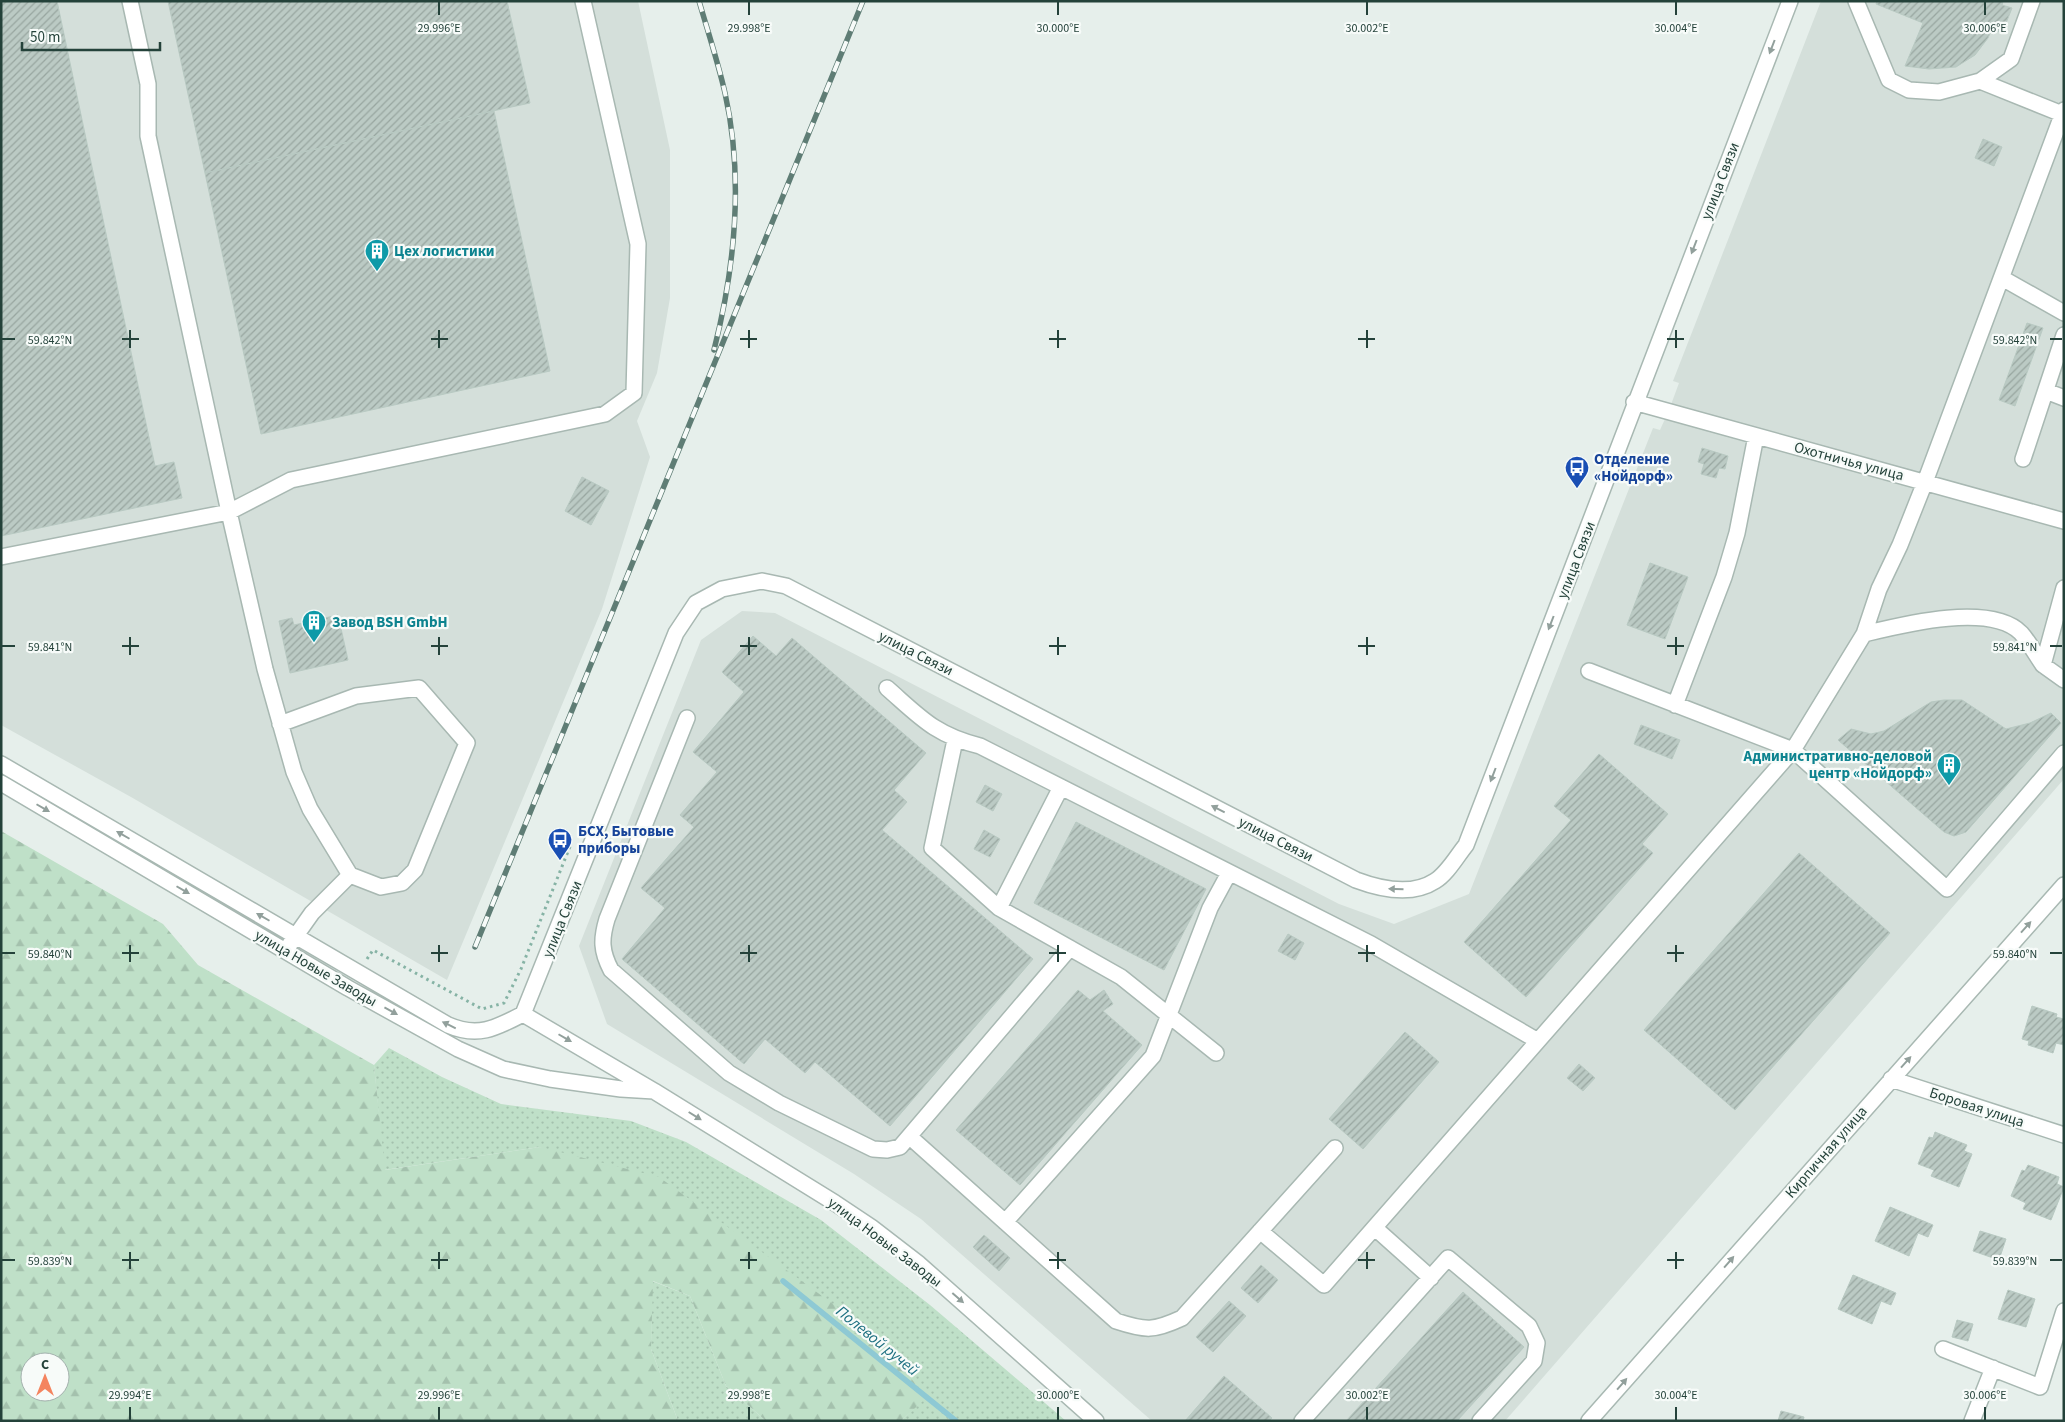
<svg xmlns="http://www.w3.org/2000/svg" width="2065" height="1422" font-family="'Source Sans 3',sans-serif">
<defs>
<pattern id="green-dots" width="8" height="8" patternUnits="userSpaceOnUse" patternTransform="scale(1.25)"><rect width="8" height="8" fill="#bfe0c8"/><path d="M2 2h.1M6 6h.1" fill="none" stroke="#a4c1ad" stroke-width="1.8" stroke-linecap="round"/></pattern>
<pattern id="forest-firs" width="22" height="20" patternUnits="userSpaceOnUse" patternTransform="scale(1.25)"><rect width="22" height="20" fill="#bfe0c8"/><path d="M5 1l3.5 6h-7zM16 11l3.5 6h-7z" fill="#a4c1ad"/></pattern>
<pattern id="building-hatch" width="6" height="6" patternUnits="userSpaceOnUse" patternTransform="scale(1.25)"><rect width="6" height="6" fill="#bbcac4"/><path d="M-1 1l2-2M0 6l6-6M5 7l2-2" fill="none" stroke="#98a6a0"/></pattern>
</defs>
<rect width="100%" height="100%" fill="#e6efeb"/>
<!-- built -->
<path fill="#d4dfda" d="M1 1H638L670 150V298L657 373 637 421 650 457 602 609 447 980 131 797 1 725Z
M1821 1H2064V779L1505 1421H1152L921 1219 854 1174 607 1024 579 946 701 640 742 611 775 613 1339 904 1394 924 1469 894 1653 428 1660 430 1669 410 1679 383 1673 381Z"/>
<!-- green -->
<path fill="url(#green-dots)" d="M389 1048 442 1077 501 1104 631 1121 686 1142 821 1220 930 1305 1066 1421H901L926 1397 540 1147 384 1170 374 1065Z
M652 1281 690 1296 726 1386 766 1421H678L651 1349Z"/>
<!-- forest -->
<path fill="url(#forest-firs)" fill-rule="evenodd" d="M1 831 163 924 198 965 374 1065 385 1170 540 1147 659 1177 881 1339 926 1398 901 1421H766L726 1386 690 1296 653 1281 651 1349 678 1421H1ZM30 1362H60V1392H30Z"/>
<g fill="none" stroke-linecap="round" stroke-linejoin="round">
<!-- stream -->
<path stroke="#8ec9d4" stroke-width="5.5" d="M783 1281 956 1421"/>
</g>
<!-- building -->
<path fill="url(#building-hatch)" stroke="#b8c9c2" d="M1 1H57L155 466 174 462 182 498 1 536Z
M168 1H507L530 103 205 173Z
M1877 1H2003L2002 5 2012 8 2002 33 1992 29 1988 38 1975 55 1956 67 1929 69 1905 66 1923 23 1876 4Z
M494 111 550 371 261 434 205 173Z
M1983 139 2002 147 1994 166 1975 158Z
M2027 323 2043 328 2015 406 1999 400Z
M1702 448 1728 456 1725 469 1719 468 1716 478 1701 474 1704 464 1698 462Z
M582 477 609 491 591 525 565 511Z
M1650 563 1688 577 1665 639 1627 625Z
M338 615 348 660 290 673 279 621 292 618 294 625Z
M753 636 776 656 792 638 926 753 894 790 907 802 882 830 1033 959 890 1126 815 1062 805 1073 765 1039 744 1064 622 959 665 908 641 888 694 827 680 815 717 772 693 752 744 692 722 672Z
M1944 700H1962L2006 729 2030 723 2051 713 2061 723 1966 832 1954 836 1944 832 1838 740 1851 729 1871 734 1884 731 1931 702Z
M1641 725 1680 740 1672 759 1634 744Z
M1599 754 1668 814 1642 844 1653 853 1526 997 1464 942 1571 820 1554 806Z
M985 785 1002 794 993 811 976 802Z
M1076 822 1206 889 1164 970 1034 903Z
M984 830 1000 839 990 857 974 849Z
M1799 853 1890 933 1735 1110 1644 1030Z
M1288 934 1304 943 1295 960 1278 951Z
M1078 990 1090 1000 1104 990 1113 1004 1103 1011 1142 1045 1020 1185 956 1130Z
M2032 1006 2057 1014 2056 1017 2064 1019V1045L2056 1043 2053 1053 2028 1045 2029 1041 2022 1039Z
M1405 1032 1439 1062 1363 1149 1329 1119Z
M1579 1064 1595 1078 1583 1091 1567 1078Z
M1935 1132 1967 1145 1964 1151 1972 1154 1959 1187 1931 1176 1934 1170 1918 1164 1929 1137 1933 1138Z
M2028 1165 2059 1177 2057 1184 2064 1187 2051 1220 2023 1209 2026 1203 2011 1196 2022 1170 2025 1171Z
M1890 1207 1933 1225 1928 1237 1918 1233 1909 1256 1875 1241Z
M1980 1231 2006 1239 1999 1260 1973 1251Z
M984 1235 1010 1258 999 1271 973 1247Z
M1261 1265 1278 1280 1258 1303 1241 1288Z
M1853 1275 1896 1293 1891 1305 1881 1301 1872 1324 1838 1309Z
M2008 1290 2035 1299 2026 1327 1998 1319Z
M1463 1292 1524 1347 1457 1421H1346Z
M1229 1301 1246 1316 1213 1352 1196 1337Z
M1957 1320 1973 1324 1968 1341 1952 1337Z
M1224 1376 1272 1418 1269 1421H1185Z
M1781 1411 1804 1417 1803 1421H1778Z"/>
<g fill="none" stroke-linecap="round" stroke-linejoin="round">
<defs>
<path id="minor" d="M130 1 148 84V136L229 512 265 669 294 772 310 809 350 875 381 887 402 883 415 870 467 743 419 688 356 696 280 724
M1856 1 1889 80 1909 90 1939 92 1980 81 2011 59 2032 1
M1980 81 2062 114
M2002 278 2064 313
M2046 391 2064 398
M1634 402 2064 521
M2023 459 2064 335
M1 557 229 512 291 480 605 414 634 393 638 244 583 1
M2064 588 2043 665 2064 680
M1864 634C1901 625 1990 602 2021 633 2029 642 2036 655 2043 665
M1589 671 1793 750 1947 889 2064 753
M887 688C920 717 935 735 980 746L1371 944 1538 1041
M1675 705 1724 577 1737 533 1756 436
M687 718 607 919C601 939 601 951 611 970L729 1073 779 1103 873 1149 887 1150 900 1147 1070 948
M955 740 932 848 999 908 1121 977 1216 1053
M1 764 448 1025C478 1038 496 1028 523 1014L676 633 696 603 722 589 762 581 786 586 1356 880C1380 889 1412 896 1435 881 1447 874 1457 856 1466 845L1790 1
M1 783 348 988 458 1049 503 1069 550 1079 621 1089 654 1091
M999 908 1061 787
M290 944 312 913 350 875
M523 1014 654 1091 835 1203 871 1227 919 1264 1096 1421
M1891 1079 2064 1135
M910 1137 1116 1321C1146 1331 1154 1331 1182 1318L1335 1148
M1005 1222 1153 1056 1210 908 1229 873
M1375 1228 1431 1278
M1260 1231 1324 1285 1793 750 1864 634 1879 589 1900 545 1925 482 2064 110
M1943 1349 2040 1387 2064 1311
M1302 1421 1448 1258 1529 1326 1537 1343 1534 1361 1480 1421
M1589 1421 2064 885
M1972 1421 1993 1368"/>
</defs>
<!-- minor casing -->
<use href="#minor" stroke="#a8b8b2" stroke-width="18"/>
<!-- path -->
<path stroke="#86b3a5" stroke-width="3" stroke-dasharray="2.5 4" stroke-linecap="butt" d="M367 959 373 950 482 1009 504 1003 521 969 571 844"/>
<!-- minor -->
<use href="#minor" stroke="#fff" stroke-width="15"/>
<defs>
<path id="rail" d="M699 1C708 32 718 62 725 93 744 178 735 267 714 350
M475 947 863 1"/>
</defs>
<!-- rail casing -->
<use href="#rail" stroke="#5f7d75" stroke-width="5.5"/>
<!-- rail -->
<use href="#rail" stroke="#f7fbf9" stroke-width="4" stroke-dasharray="11" stroke-linecap="butt"/>
</g>
<!-- one-way arrows -->
<defs><path id="oneway-solid" d="M-6-.8H1V-3.2L6.5 0L1 3.2V.8H-6Z" transform="scale(1.25)"/></defs>
<g fill="#92a09c">
<use href="#oneway-solid" transform="translate(1772 47) rotate(111)"/>
<use href="#oneway-solid" transform="translate(1694 247) rotate(111)"/>
<use href="#oneway-solid" transform="translate(1551 623) rotate(111)"/>
<use href="#oneway-solid" transform="translate(1493 775) rotate(111)"/>
<use href="#oneway-solid" transform="translate(43 808) rotate(30)"/>
<use href="#oneway-solid" transform="translate(1218 809) rotate(-153)"/>
<use href="#oneway-solid" transform="translate(123 835) rotate(-150)"/>
<use href="#oneway-solid" transform="translate(1396 889) rotate(-179)"/>
<use href="#oneway-solid" transform="translate(183 890) rotate(30)"/>
<use href="#oneway-solid" transform="translate(263 917) rotate(-150)"/>
<use href="#oneway-solid" transform="translate(2026 927) rotate(-48)"/>
<use href="#oneway-solid" transform="translate(391 1011) rotate(29)"/>
<use href="#oneway-solid" transform="translate(449 1025) rotate(-154)"/>
<use href="#oneway-solid" transform="translate(565 1038) rotate(30)"/>
<use href="#oneway-solid" transform="translate(1906 1062) rotate(-48)"/>
<use href="#oneway-solid" transform="translate(695 1116) rotate(32)"/>
<use href="#oneway-solid" transform="translate(1729 1262) rotate(-49)"/>
<use href="#oneway-solid" transform="translate(958 1298) rotate(41)"/>
<use href="#oneway-solid" transform="translate(1622 1384) rotate(-49)"/>
</g>
<!-- ticks -->
<path fill="none" stroke="#24423a" stroke-width="2" d="M439 2V15M749 2V15M1058 2V15M1367 2V15M1676 2V15M1985 2V15M130 330V348M439 330V348M749 330V348M1058 330V348M1367 330V348M1676 330V348M2 339H15M122 339H139M431 339H448M740 339H757M1049 339H1066M1358 339H1375M1667 339H1684M2050 339H2062M130 637V655M439 637V655M749 637V655M1058 637V655M1367 637V655M1676 637V655M2 646H15M122 646H139M431 646H448M740 646H757M1049 646H1066M1358 646H1375M1667 646H1684M2050 646H2062M130 945V962M439 945V962M749 945V962M1058 945V962M1367 945V962M1676 945V962M2 953H15M122 953H139M431 953H448M740 953H757M1049 953H1066M1358 953H1375M1667 953H1684M2050 953H2062M130 1252V1269M439 1252V1269M749 1252V1269M1058 1252V1269M1367 1252V1269M1676 1252V1269M2 1260H15M122 1260H139M431 1260H448M740 1260H757M1049 1260H1066M1358 1260H1375M1667 1260H1684M2050 1260H2062M130 1407V1420M439 1407V1420M749 1407V1420M1058 1407V1420M1367 1407V1420M1676 1407V1420M1985 1407V1420"/>
<!-- icons -->
<defs>
<symbol id="building-pin" viewBox="-11 -11 22 30"><path d="M0 17L-7.5 6A9.5 9.5 0 1 1 7.5 6Z" fill="#0f9aa8" stroke="#f7fbf9"/><path d="M-4-6H4V6H1V3H-1V6H-4ZM-2.5-4.3h1.7v1.8h-1.7ZM.8-4.3h1.7v1.8H.8ZM-2.5-1h1.7V.8h-1.7ZM.8-1h1.7V.8H.8Z" fill="#fff"/></symbol>
<symbol id="bus-pin" viewBox="-11 -11 22 30"><path d="M0 17L-7.5 6A9.5 9.5 0 1 1 7.5 6Z" fill="#1a4fb4" stroke="#f7fbf9"/><path d="M-5-6H5V4H4V6H2V4H-2V6H-4V4H-5ZM-3.5-4V0h7V-4ZM-3.5 1.2v1.5H-2V1.2ZM2 1.2v1.5H3.5V1.2Z" fill="#fff"/></symbol>
</defs>
<g fill-rule="evenodd">
<use href="#building-pin" x="363" y="237" width="28" height="38"/>
<use href="#bus-pin" x="1563" y="454" width="28" height="38"/>
<use href="#building-pin" x="300" y="608" width="28" height="38"/>
<use href="#building-pin" x="1935" y="751" width="28" height="38"/>
<use href="#bus-pin" x="546" y="826" width="28" height="38"/>
</g>
<g text-anchor="middle" stroke-width="4.5" stroke-linejoin="round" paint-order="stroke">
<!-- street labels -->
<g font-size="15" fill="#24423a" stroke="#f7fbf9">
<text transform="translate(1720 181) rotate(-69)" y="5">улица Связи</text>
<text transform="translate(1849 461) rotate(15)" y="5">Охотничья улица</text>
<text transform="translate(1576 560) rotate(-69)" y="5">улица Связи</text>
<text transform="translate(916 653) rotate(27)" y="5">улица Связи</text>
<text transform="translate(1276 839) rotate(27)" y="5">улица Связи</text>
<text transform="translate(562 919) rotate(-68)" y="5">улица Связи</text>
<text transform="translate(316 968) rotate(30)" y="5">улица Новые Заводы</text>
<text transform="translate(1977 1107) rotate(18)" y="5">Боровая улица</text>
<text transform="translate(1826 1152) rotate(-49)" y="5">Кирпичная улица</text>
<text transform="translate(885 1242) rotate(37)" y="5">улица Новые Заводы</text>
</g>
<!-- culture labels -->
<g font-size="15" font-weight="bold" fill="#0d838f" stroke="#f7fbf9" text-anchor="start">
<text x="394" y="256">Цех логистики</text>
<text x="332" y="627">Завод BSH GmbH</text>
<text x="1932" y="761" text-anchor="end">Административно-деловой<tspan x="1932" dy="17">центр «Нойдорф»</tspan></text>
</g>
<!-- transit labels -->
<g font-size="15" font-weight="bold" fill="#164399" stroke="#f7fbf9" text-anchor="start">
<text x="1594" y="464">Отделение<tspan x="1594" dy="17">«Нойдорф»</tspan></text>
<text x="578" y="836">БСХ, Бытовые<tspan x="578" dy="17">приборы</tspan></text>
</g>
<!-- water labels -->
<g font-size="16" font-style="italic" fill="#1c6f80" stroke="#f7fbf9">
<text transform="translate(878 1340) rotate(39)" y="6">Полевой ручей</text>
</g>
</g>
<g font-size="12" text-anchor="middle" fill="#24423a" stroke="#f7fbf9" stroke-width="4.5" stroke-linejoin="round" paint-order="stroke">
<text x="439" y="32">29.996°E</text>
<text x="749" y="32">29.998°E</text>
<text x="1058" y="32">30.000°E</text>
<text x="1367" y="32">30.002°E</text>
<text x="1676" y="32">30.004°E</text>
<text x="1985" y="32">30.006°E</text>
<text x="50" y="344">59.842°N</text>
<text x="2015" y="344">59.842°N</text>
<text x="50" y="651">59.841°N</text>
<text x="2015" y="651">59.841°N</text>
<text x="50" y="958">59.840°N</text>
<text x="2015" y="958">59.840°N</text>
<text x="50" y="1265">59.839°N</text>
<text x="2015" y="1265">59.839°N</text>
<text x="130" y="1399">29.994°E</text>
<text x="439" y="1399">29.996°E</text>
<text x="749" y="1399">29.998°E</text>
<text x="1058" y="1399">30.000°E</text>
<text x="1367" y="1399">30.002°E</text>
<text x="1676" y="1399">30.004°E</text>
<text x="1985" y="1399">30.006°E</text>
</g>
<!-- border -->
<rect width="2065" height="1422" fill="none" stroke="#24423a" stroke-width="5"/>
<!-- north arrow -->
<g transform="translate(45 1377)"><circle r="24" fill="#f7fbf9" stroke="#a3b1ad"/>
<path d="M0-4L9 19L0 12L-9 19Z" fill="#f4845f"/>
<text y="-8" font-size="14" font-weight="bold" text-anchor="middle" fill="#24423a">С</text>
</g>
<!-- scale -->
<path d="M22 42v8h138v-8" fill="none" stroke="#24423a" stroke-width="2.5"/>
<text x="30" y="42" font-size="15" fill="#24423a" stroke="#f7fbf9" stroke-width="4" paint-order="stroke">50 m</text>
</svg>
